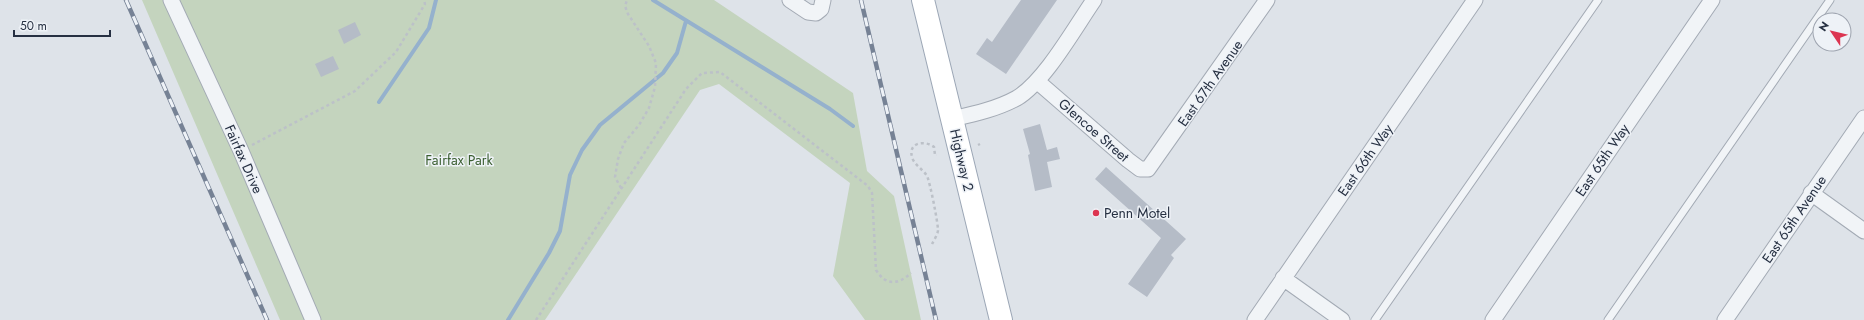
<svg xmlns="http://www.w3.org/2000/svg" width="1864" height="320" font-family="Jost,sans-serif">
<rect width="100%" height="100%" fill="#dee3e9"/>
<!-- green -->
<path fill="#c4d4be" d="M142 0H714L853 93 867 171 894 196 921 320H865L833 276 850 183 719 84 700 90 545 320H280Z"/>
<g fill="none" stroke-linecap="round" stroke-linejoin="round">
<!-- stream -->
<path stroke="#95b1cd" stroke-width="4" d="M653 0 830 109 853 126
M379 102 429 28 436 0
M508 320 549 253 560 231 570 175 582 150 600 125 663 73 677 53 686 21"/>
</g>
<!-- building -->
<path fill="#b5bcc7" d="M1021 0H1057L1006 74 976 54 987 38 992 42Z
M355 22 361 35 344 44 338 30Z
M333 56 339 69 321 77 315 64Z
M1040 124 1047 150 1057 147 1060 159 1047 162 1052 187 1035 191 1028 155 1030 154 1023 129Z
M1106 167 1186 239 1171 255 1174 258 1147 297 1128 284 1161 238 1095 179Z"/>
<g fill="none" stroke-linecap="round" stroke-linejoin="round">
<defs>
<path id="lane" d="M1375 320 1598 0
M1608 320 1830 0"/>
<path id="street" d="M171 0 241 151 313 320
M790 0 808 12 816 13 821 9 823 0
M1038 82 1128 160 1140 169H1148L1267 0
M952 119C974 114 997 109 1017 98 1045 81 1074 29 1094 0
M1811 193 1864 231
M1283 278 1342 320
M1255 320 1475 0
M1493 320 1712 0
M1725 320 1864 118"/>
<path id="primary" d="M923 0 1001 320"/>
</defs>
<!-- lane casing -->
<use href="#lane" stroke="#a3aab4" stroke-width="9"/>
<!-- street casing -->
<use href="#street" stroke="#a3aab4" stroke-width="17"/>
<!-- primary casing -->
<use href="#primary" stroke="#9ca7b6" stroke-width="24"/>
<!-- path -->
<path stroke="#bcc1c8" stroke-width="2.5" stroke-dasharray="3 3" stroke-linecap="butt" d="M252 145 355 91 396 52 425 4 424 0
M978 145 980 144
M621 188 615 177 618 159 624 143 639 125 649 108 655 87 656 63 649 46 628 14 625 6 627 0
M932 244C934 240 938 234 938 230 938 223 930 182 927 176 923 169 914 165 912 157 908 142 925 140 934 147L935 155H937
M536 320 686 89 702 73 720 72 868 186 872 193 876 270C886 286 898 285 911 273"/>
<!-- lane -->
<use href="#lane" stroke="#f1f4f7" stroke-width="7"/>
<!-- street -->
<use href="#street" stroke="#f1f4f7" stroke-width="15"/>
<!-- primary -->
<use href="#primary" stroke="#fff" stroke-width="22"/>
<defs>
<path id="rail" d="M126 0 267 320
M861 0 936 320"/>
</defs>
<!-- rail casing -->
<use href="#rail" stroke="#768295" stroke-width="4.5"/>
<!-- rail -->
<use href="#rail" stroke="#eef2f7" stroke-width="3" stroke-dasharray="9" stroke-linecap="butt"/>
</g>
<!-- markers -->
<circle fill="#dc3551" stroke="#eef2f7" stroke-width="1.5" cx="1096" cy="213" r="4"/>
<g text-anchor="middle" stroke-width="3" stroke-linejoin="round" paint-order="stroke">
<!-- street labels -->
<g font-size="14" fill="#263042" stroke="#eef2f7">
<text transform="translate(1210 83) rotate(-55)" y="5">East 67th Avenue</text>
<text transform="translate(1094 130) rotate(41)" y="5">Glencoe Street</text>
<text transform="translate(244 159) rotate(66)" y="5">Fairfax Drive</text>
<text transform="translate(962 160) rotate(77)" y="5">Highway 2</text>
<text transform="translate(1365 160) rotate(-55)" y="5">East 66th Way</text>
<text transform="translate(1602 160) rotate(-56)" y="5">East 65th Way</text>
<text transform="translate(1794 219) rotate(-56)" y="5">East 65th Avenue</text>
</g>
<!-- park labels -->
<g font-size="14" fill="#3b5f31" stroke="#eef2f7">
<text x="459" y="165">Fairfax Park</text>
</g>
<!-- poi labels -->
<g font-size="14" fill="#263042" stroke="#eef2f7" text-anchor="start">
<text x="1104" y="218">Penn Motel</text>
</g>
</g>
<!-- north arrow -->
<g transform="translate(1832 32) rotate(305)"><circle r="19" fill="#eef2f7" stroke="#9ea4af"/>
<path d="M0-3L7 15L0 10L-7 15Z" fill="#dc3551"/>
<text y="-6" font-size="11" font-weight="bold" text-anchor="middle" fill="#263042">N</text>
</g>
<!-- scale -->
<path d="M14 30v6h96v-6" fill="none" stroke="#263042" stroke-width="2"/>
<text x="20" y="30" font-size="12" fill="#263042" stroke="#eef2f7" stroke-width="3" paint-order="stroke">50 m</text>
</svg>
